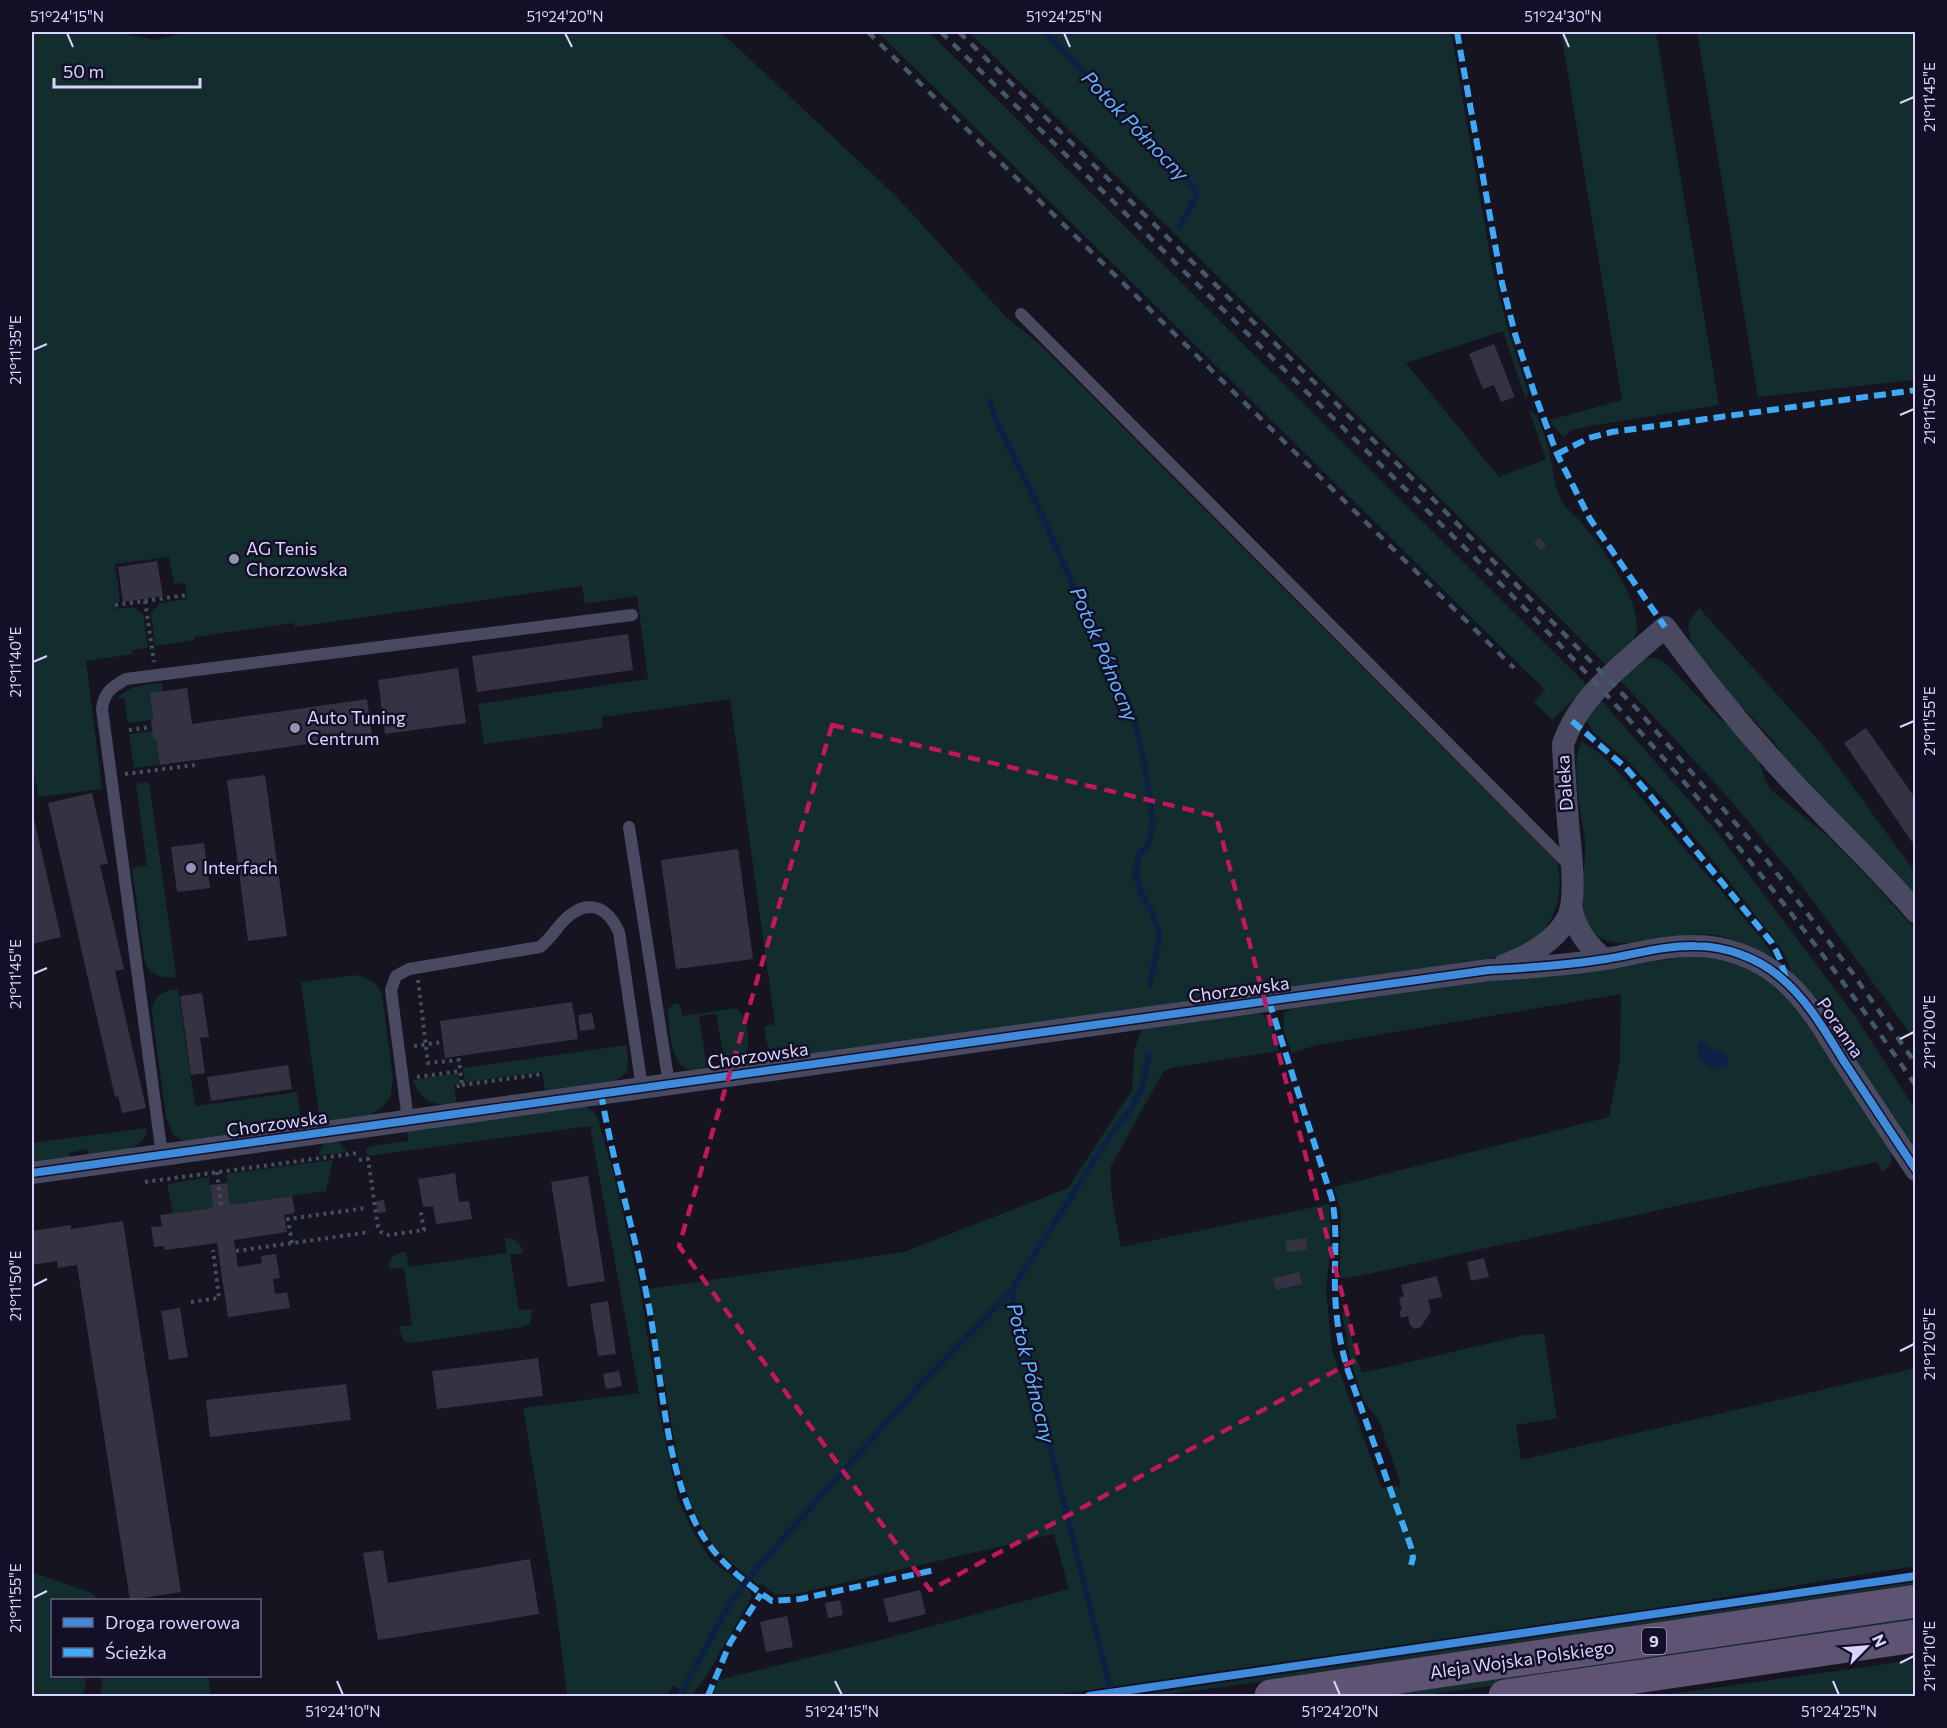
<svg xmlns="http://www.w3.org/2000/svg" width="1947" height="1728" font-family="Commissioner,sans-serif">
<rect width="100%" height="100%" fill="#161421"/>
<!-- green -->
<path fill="#132c2d" d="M32 32H118L154 40 188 32H721L896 196 1006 317 1043 347 1557 862C1564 889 1557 921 1535 939 1521 950 1500 956 1483 960L783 1058C767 1055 766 1040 764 1026L775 1024 730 699 602 717 603 728 484 744 478 704 648 679 637 596 585 604 582 586 295 627 294 623 194 637V640L155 646 151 613 160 603 187 599 185 583 174 584 169 557 115 564 120 601 115 602 116 609 133 607 143 614 148 648 132 650 133 654 86 661 102 789 39 797 32 764Z
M878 32H929L1588 686 1552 720 1534 702 1545 690Z
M969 32H1451L1492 267 1508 330 1528 392 1526 400 1503 331 1406 363 1499 477 1546 459 1529 410 1537 416C1542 430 1549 445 1551 460 1554 474 1554 487 1561 500 1567 511 1578 517 1585 527 1603 548 1647 609 1635 637 1631 646 1614 659 1607 666 1396 453 1183 241 969 32Z
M1561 32H1656L1719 405 1590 426 1572 430 1564 437 1552 425 1550 420 1622 400Z
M1697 32H1915V380L1758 397Z
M1699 608 1820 742 1915 872V900L1796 774 1773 741 1748 713 1728 697 1692 647 1688 627 1690 620Z
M1652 657 1664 662 1718 717 1741 736 1757 755 1765 779 1771 790 1829 837 1868 877 1915 929V1040L1802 886 1726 795 1619 679 1642 660Z
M162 683 163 691 150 694 153 720 128 723 124 698 117 699C129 685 145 685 162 683Z
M1600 699 1717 832 1857 1019 1915 1109V1153L1793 977 1784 953 1772 936 1667 803 1627 760 1594 733 1586 720Z
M152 731 153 739H156L160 765 134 768 129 734Z
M1582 741 1603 756 1632 787 1761 938 1774 958C1754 948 1729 935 1706 934 1668 934 1591 967 1582 909 1579 888 1587 862 1585 840 1582 814 1569 763 1582 741Z
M149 782 174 960 176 977C163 978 152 977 145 963L132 868 147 865 136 784Z
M1698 955 1722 959 1761 974 1794 1004 1892 1152 1891 1164 1882 1172 1877 1162 1359 1276 1340 1278 1341 1214 1334 1187 1609 1117 1620 1062 1621 994 1317 1045 1292 1053 1283 1029 1284 1013 1291 1009 1523 976 1551 977Z
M356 975C368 978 378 982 382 994L393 1078 391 1095 382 1108 368 1116 320 1122 301 982Z
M178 989 195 1106 297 1092 302 1125 189 1141 182 1140 173 1134 166 1117 152 1012C153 996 163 991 178 989Z
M675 1003 680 1005 682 1016 736 1008C751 1016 757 1070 725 1064L716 1014 699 1016 706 1061 705 1067C670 1082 671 1036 668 1014V1009Z
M1256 1011C1272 1017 1275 1037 1279 1051L1171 1068 1163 1072 1111 1166C1109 1193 1116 1221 1121 1247L1329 1204 1331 1243 1326 1289 1332 1350 1382 1489 1401 1485 1378 1419 1364 1402 1352 1366 1342 1313 1348 1310 1354 1351 1362 1373 1525 1335 1544 1334 1557 1418 1516 1425 1521 1460 1915 1368V1566L1665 1607 1048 1696H713L718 1680 880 1640 1069 1589 1054 1534 796 1594H774L763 1584 759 1585C743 1573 727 1561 714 1545 682 1505 676 1447 667 1398 661 1361 654 1325 648 1289L904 1252 1068 1188 1132 1090 1134 1050 1142 1028Z
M627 1045 628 1066 626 1073 616 1081 545 1090 542 1072 465 1082 463 1068Z
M459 1073 460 1083 454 1085 457 1104C436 1107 420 1102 413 1080Z
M582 1106C590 1108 594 1111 598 1119L614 1175 640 1289 659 1411 677 1496 693 1532 710 1559 749 1590 752 1596 709 1672 692 1696 673 1686 666 1696H551L567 1694 556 1606 523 1408 639 1393 590 1126 367 1156 366 1150 370 1146 408 1141 407 1131Z
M147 1128C144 1154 110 1152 89 1155L87 1149 69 1153 70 1157 32 1163V1143Z
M333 1141 338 1142 348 1152 318 1155 325 1142Z
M333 1160 326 1191 230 1205 226 1174Z
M209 1177 213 1208 173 1213 167 1184Z
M505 1238 514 1239 520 1244 523 1253 510 1255 519 1310 533 1309 530 1323 522 1327 412 1343 404 1341 398 1327 412 1325 404 1268 389 1269C388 1258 396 1252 406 1252L409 1267 506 1253Z
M32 1572 92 1593 98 1600H52V1676H87L83 1696H32Z
M1915 1581V1584L1864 1592 1258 1682 1154 1696H1132Z
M1915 1615V1623L1421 1696H1360Z
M1915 1660V1696H1656Z
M103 1676H208L211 1696H100Z"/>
<!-- water -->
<path fill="#0d2144" d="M1700 1040 1715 1051 1725 1053 1729 1061 1726 1067 1712 1069C1701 1062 1693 1054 1700 1040Z"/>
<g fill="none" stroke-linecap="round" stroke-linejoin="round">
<!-- stream -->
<path stroke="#0d2144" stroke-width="6" d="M1045 32 1196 190 1197 196 1179 227
M989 401 999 427 1043 517 1078 597 1128 703 1138 735 1147 778 1153 822 1149 844 1139 855 1135 873 1141 892 1153 914 1160 936 1150 985
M1110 1687 1011 1291 1108 1139 1132 1107 1142 1087 1149 1055
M679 1696 731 1602 762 1562 921 1384 1011 1291"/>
</g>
<!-- building -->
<path fill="#343243" d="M1494 344 1515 397 1501 402 1494 385 1483 389 1469 354Z
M1539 538 1546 545 1541 550 1534 543Z
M157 561 163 596 123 602 118 567Z
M628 634 633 670 477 692 472 656Z
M458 668 466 723 385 734 378 680Z
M187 688 192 724 367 699 372 735 160 765 156 739H153L151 721 153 720 150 693Z
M1866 728 1916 799V839L1912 842 1844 743Z
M265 775 287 936 248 941 227 780Z
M92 793 108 864 100 865 124 969 115 971 146 1108 122 1113 118 1096 115 1097 48 803Z
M32 810 61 937 33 944 32 937Z
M204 843 207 865 204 866 205 873H208L210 888 177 892 171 847Z
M738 849 753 959 676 969 661 860Z
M202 993 209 1037 200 1038 205 1073 191 1075 180 996Z
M572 1002 578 1039 445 1058 440 1021Z
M592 1013 595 1029 580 1031 578 1015Z
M288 1065 292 1089 211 1101 207 1077Z
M455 1173 459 1202 469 1201 472 1219 436 1224 433 1206 423 1207 418 1179Z
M588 1176 605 1281 568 1287 551 1182Z
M227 1183 230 1205 292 1196 295 1213 284 1215 287 1232 234 1240 238 1267 262 1263 261 1256 276 1254 280 1278 273 1279 275 1294 287 1292 290 1308 228 1317 217 1243 165 1250 164 1246 154 1247 151 1227 162 1226 160 1215 213 1208 210 1185Z
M384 1200 386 1212 378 1213 376 1201Z
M123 1221 181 1592 130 1600 77 1265 58 1268 57 1261 32 1265V1231L71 1225V1229Z
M1306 1238 1307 1250 1287 1252 1285 1241Z
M1484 1258 1489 1277 1471 1281 1467 1262Z
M1299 1272 1302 1284 1276 1290 1273 1278Z
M1437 1276 1442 1297 1428 1300 1431 1311 1421 1327 1415 1329 1410 1325 1408 1316 1401 1318 1399 1311 1402 1310 1399 1298 1404 1296 1401 1285Z
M608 1301 616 1354 598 1356 590 1304Z
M180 1308 188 1357 169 1360 161 1311Z
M538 1358 543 1396 437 1409 432 1371Z
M619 1371 622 1386 606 1389 603 1374Z
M346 1384 351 1420 210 1437 206 1400Z
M383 1550 388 1583 530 1559 539 1614 378 1640 363 1553Z
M920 1590 926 1614 889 1623 883 1599Z
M840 1600 843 1615 828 1618 825 1603Z
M787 1616 793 1647 766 1652 760 1622Z"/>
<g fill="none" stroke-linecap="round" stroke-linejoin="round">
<!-- path -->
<path stroke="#44505f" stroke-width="4" stroke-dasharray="3 4.5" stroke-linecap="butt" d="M145 601 154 662
M115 605 187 595
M129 730 151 727
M125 774 195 765
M418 980 428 1063 459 1060 462 1085 455 1087
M414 1046 443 1042
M417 1077 460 1071
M462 1085 543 1074
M359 1160 368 1159 378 1227 381 1232 389 1235 424 1230 420 1208
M217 1172 221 1206
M145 1182 358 1153
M292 1243 288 1219 366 1208
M236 1251 370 1232
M191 1302 219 1298 213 1250"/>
<!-- service -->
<path stroke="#4a4962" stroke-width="12" d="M1021 314 1571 867
M629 827 669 1084
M408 1120 391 990 396 976 409 969 540 947C552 938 558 924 570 915 592 898 609 910 619 932L642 1088
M162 1155 102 709C104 692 112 687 126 679L632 615"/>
<!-- minor -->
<path stroke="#4a4962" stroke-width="22" d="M1571 907C1576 930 1587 945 1604 959
M1504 965C1528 956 1554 942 1567 919 1578 898 1570 847 1568 822 1566 796 1564 770 1563 744 1580 694 1627 661 1665 627 1706 683 1751 738 1799 789 1838 830 1879 869 1916 912
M32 1173 1489 970C1528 968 1568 965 1606 959 1636 954 1666 945 1696 946 1725 946 1758 958 1780 977 1807 999 1825 1031 1843 1060 1867 1096 1891 1133 1916 1170"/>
<!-- primary -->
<path stroke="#5e5373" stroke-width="33" d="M1271 1696 1916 1601
M1505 1696 1916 1636"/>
<!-- rail -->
<path stroke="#43596b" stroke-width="4.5" stroke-dasharray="9 8" stroke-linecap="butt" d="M868 32 1514 668
M941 32C1068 157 1195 282 1322 407 1416 500 1512 592 1602 690 1717 814 1821 946 1916 1086
M959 32 1436 502 1637 709 1763 855 1851 971 1916 1064"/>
<!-- quiet -->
<path stroke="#3fa9f5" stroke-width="6" stroke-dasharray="12 6" stroke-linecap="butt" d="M1457 32 1502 283 1515 334 1535 395 1557 454 1590 519 1665 627
M1557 454 1589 438 1612 432 1916 390
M1572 721 1626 768 1649 794 1772 943 1780 959 1787 982
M1269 1001 1332 1199C1338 1230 1334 1261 1335 1292 1336 1319 1340 1345 1348 1371L1411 1547 1413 1558 1411 1565
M601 1093C613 1164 635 1232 648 1302 662 1373 664 1460 696 1524 713 1557 742 1581 772 1601L800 1599 935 1570
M708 1696 730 1643 761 1594"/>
<defs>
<path id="cycleway" d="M32 1173 1489 970C1528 968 1568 965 1606 959 1636 954 1666 945 1696 946 1725 946 1758 958 1780 977 1807 999 1825 1031 1843 1060 1867 1096 1891 1133 1916 1170
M1089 1696 1916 1576"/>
</defs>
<!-- cycleway casing -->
<use href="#cycleway" stroke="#130f26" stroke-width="11"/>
<!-- cycleway -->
<use href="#cycleway" stroke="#408adc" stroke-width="8"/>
</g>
<!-- marked area -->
<path fill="none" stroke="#c2185b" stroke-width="4.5" stroke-dasharray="12 8" stroke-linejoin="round" d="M832 725 1216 816 1359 1358 930 1590 679 1246Z"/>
<!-- ticks -->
<path fill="none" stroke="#d9d4ff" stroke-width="2" d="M67 33 73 47M565 33 572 47M1064 33 1070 47M1563 33 1569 47M1900 103 1914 97M33 350 47 344M1900 415 1914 409M33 662 47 656M1900 727 1914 721M33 974 47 968M1900 1039 1914 1032M33 1286 47 1279M1900 1351 1914 1344M33 1598 47 1591M1900 1663 1914 1656M337 1681 343 1695M835 1681 842 1695M1334 1681 1340 1695M1833 1681 1839 1695"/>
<!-- markers -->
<g fill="#9591b1" stroke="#130f26" stroke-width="2">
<circle cx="234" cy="559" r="6"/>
<circle cx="295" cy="728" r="6"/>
<circle cx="191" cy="868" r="6"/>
</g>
<g text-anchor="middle" stroke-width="5" stroke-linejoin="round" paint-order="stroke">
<!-- shield labels -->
<rect fill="#130f26" stroke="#9e99be" stroke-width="1.5" x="1642" y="1628" width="24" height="26" rx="4.5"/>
<g font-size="16" font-weight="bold" fill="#d9d4ff">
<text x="1654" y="1647">9</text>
</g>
<!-- poi labels -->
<g font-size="18" fill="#d9d4ff" stroke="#130f26" text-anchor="start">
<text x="246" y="555">AG Tenis<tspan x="246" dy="21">Chorzowska</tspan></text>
<text x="307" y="724">Auto Tuning<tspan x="307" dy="21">Centrum</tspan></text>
<text x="203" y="874">Interfach</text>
</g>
<!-- street labels -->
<g font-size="18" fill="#d9d4ff" stroke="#130f26">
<text transform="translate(1565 783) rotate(-94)" y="6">Daleka</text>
<text transform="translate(1239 990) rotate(-8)" y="6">Chorzowska</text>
<text transform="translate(1840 1028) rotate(56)" y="6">Poranna</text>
<text transform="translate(758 1056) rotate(-8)" y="6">Chorzowska</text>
<text transform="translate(277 1124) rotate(-8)" y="6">Chorzowska</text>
<text transform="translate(1522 1660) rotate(-8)" y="6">Aleja Wojska Polskiego</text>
</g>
<!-- water labels -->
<g font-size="20" font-style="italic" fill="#62b6ff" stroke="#130f26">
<text transform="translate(1135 126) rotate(46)" y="7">Potok Północny</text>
<text transform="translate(1104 654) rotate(67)" y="7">Potok Północny</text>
<text transform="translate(1031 1373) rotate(76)" y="7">Potok Północny</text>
</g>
</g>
<!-- border -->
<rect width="1947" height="1728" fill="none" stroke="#130f26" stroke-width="66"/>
<!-- legend -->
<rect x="51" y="1599" width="210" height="78" fill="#130f26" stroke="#625e7d" stroke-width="1.5"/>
<rect x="63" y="1618" width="30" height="9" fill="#408adc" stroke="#625e7d" stroke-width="1.5"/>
<text x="105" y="1629" font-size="18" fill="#d9d4ff">Droga rowerowa</text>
<rect x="63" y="1648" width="30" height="9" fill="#3fa9f5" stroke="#625e7d" stroke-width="1.5"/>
<text x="105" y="1659" font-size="18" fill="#d9d4ff">Ścieżka</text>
<!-- north arrow -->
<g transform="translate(1866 1647) rotate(65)" stroke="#130f26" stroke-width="4.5" paint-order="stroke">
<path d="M0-4.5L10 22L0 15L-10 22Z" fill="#d9d4ff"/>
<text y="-9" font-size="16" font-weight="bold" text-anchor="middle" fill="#d9d4ff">N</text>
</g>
<!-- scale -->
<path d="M54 78v9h146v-9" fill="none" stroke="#d9d4ff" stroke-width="3"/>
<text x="63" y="78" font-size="18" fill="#d9d4ff" stroke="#130f26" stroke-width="4.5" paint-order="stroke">50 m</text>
<rect x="33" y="33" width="1881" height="1662" fill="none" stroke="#d9d4ff" stroke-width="2"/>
<g font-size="15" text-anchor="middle" fill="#d9d4ff">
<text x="67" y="22">51°24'15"N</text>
<text x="565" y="22">51°24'20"N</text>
<text x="1064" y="22">51°24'25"N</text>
<text x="1563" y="22">51°24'30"N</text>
<text transform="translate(1930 97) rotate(-90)" y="5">21°11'45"E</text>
<text transform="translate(16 350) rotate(-90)" y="5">21°11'35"E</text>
<text transform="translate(1930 409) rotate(-90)" y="5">21°11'50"E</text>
<text transform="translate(16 662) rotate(-90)" y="5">21°11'40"E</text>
<text transform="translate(1930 721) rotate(-90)" y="5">21°11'55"E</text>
<text transform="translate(16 974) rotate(-90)" y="5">21°11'45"E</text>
<text transform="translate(1930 1032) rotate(-90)" y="5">21°12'00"E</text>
<text transform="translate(16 1286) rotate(-90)" y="5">21°11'50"E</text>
<text transform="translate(1930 1344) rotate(-90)" y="5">21°12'05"E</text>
<text transform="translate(16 1598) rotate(-90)" y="5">21°11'55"E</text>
<text transform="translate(1930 1656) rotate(-90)" y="5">21°12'10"E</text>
<text x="343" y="1717">51°24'10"N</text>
<text x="842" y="1717">51°24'15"N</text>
<text x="1340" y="1717">51°24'20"N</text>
<text x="1839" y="1717">51°24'25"N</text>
</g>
</svg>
